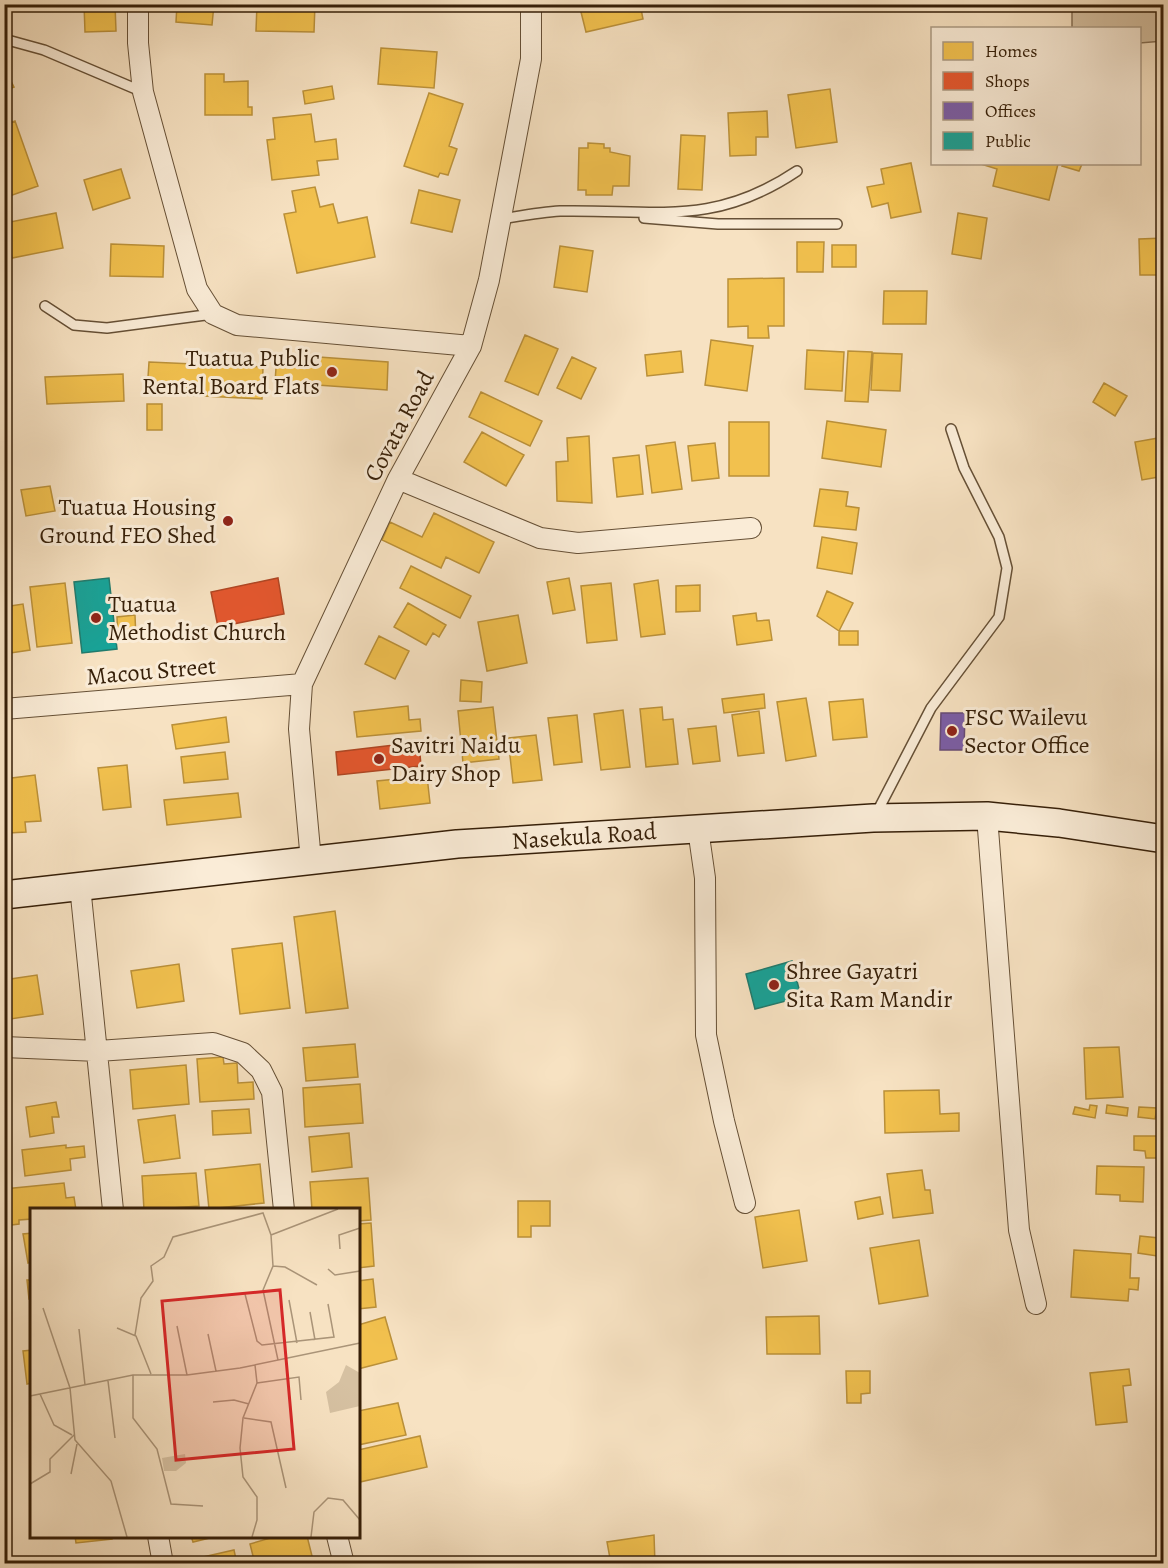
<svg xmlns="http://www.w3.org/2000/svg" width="1168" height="1568" font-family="Alegreya,serif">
<rect width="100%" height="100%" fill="#f7e2c2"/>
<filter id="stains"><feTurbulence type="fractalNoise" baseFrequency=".00333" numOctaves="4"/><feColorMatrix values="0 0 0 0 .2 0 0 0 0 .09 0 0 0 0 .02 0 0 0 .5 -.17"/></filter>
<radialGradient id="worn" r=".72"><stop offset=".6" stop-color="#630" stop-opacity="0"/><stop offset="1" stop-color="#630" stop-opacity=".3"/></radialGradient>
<!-- green -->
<path fill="#d6c1a2" stroke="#867055" stroke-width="1.5" d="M1072 5H1163V41L1140 43V28H1072Z"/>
<!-- homes -->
<path fill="#f2c14e" stroke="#ba9039" stroke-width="1.5" d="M84 4H115L116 31 85 32Z
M177 4H214L212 25 176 22Z
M257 4H315L314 32 256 31Z
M579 4H640L643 19 586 32Z
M381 48 437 52 434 88 378 84Z
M4 67 14 87 4 91Z
M205 74H224V82L248 81V107H252V115H205Z
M332 86 334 99 305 104 303 91Z
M830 89 837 142 796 148 788 95Z
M429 93 463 104 449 146 457 149 448 175 440 173 438 177 404 166Z
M767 111 768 137H756V155L730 156 728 113Z
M311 114 315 142 336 139 338 159 317 161 319 175 272 180 267 140 275 139 273 118Z
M15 121 38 186 4 198V125Z
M681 135 705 136 702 190 678 189Z
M588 143 604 144V148H610V152L630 156 629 186H613L612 195H586V190H578L579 148H588Z
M911 163 921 212 891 218 888 203 872 207 867 187 884 184 881 169Z
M981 164H1058L1049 200 993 186 997 169Z
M1063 164H1082L1079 171 1062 166Z
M121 169 130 198 93 210 84 180Z
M315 187 320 207 333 204 338 223 367 217 375 257 297 273 284 214 296 212 292 191Z
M419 190 460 200 452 232 411 223Z
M56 213 63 248 12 258 5 223Z
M958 213 987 218 981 259 952 254Z
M1164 238V275H1140L1139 239Z
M797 242H824L823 272H797Z
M111 244 164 246 163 277 110 276Z
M832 245H856V267H832Z
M560 246 593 251 587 292 554 287Z
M784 278V326H768L769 338H748V326L728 327V279Z
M884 291H927L926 324H883Z
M525 335 558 349 538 395 505 381Z
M711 340 753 346 747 391 705 385Z
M807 350 844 352 842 391 805 389Z
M681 351 683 372 647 376 645 355Z
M848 351 872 352 868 402 845 401Z
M873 353 902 354 900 391 871 390Z
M277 354 388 362 387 390 275 382Z
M572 357 596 368 581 399 557 388Z
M149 362 263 367 262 399 147 393Z
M123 374 124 401 47 404 45 377Z
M1104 383 1127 396 1115 416 1093 402Z
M481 392 542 421 530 446 469 417Z
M147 404H162V430H147Z
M827 421 886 430 881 467 822 458Z
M729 422H769V476H729Z
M482 432 524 455 506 486 464 462Z
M589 436 592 503 557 501 556 462 568 461 567 438Z
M1164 437V476L1142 480 1135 442Z
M675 442 682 489 652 493 646 446Z
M715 443 719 478 692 481 688 446Z
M639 455 643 494 617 497 613 458Z
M50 486 55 511 26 516 21 490Z
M820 489 848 492 846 506 859 508 856 530 814 526Z
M434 513 494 542 479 573 446 557 441 568 382 540 390 522 422 537Z
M822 537 857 543 852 574 817 568Z
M411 566 471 596 460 618 400 588Z
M569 578 575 610 553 614 547 582Z
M658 580 665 634 641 637 634 584Z
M65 583 72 643 37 647 30 587Z
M611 583 617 640 587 643 581 586Z
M700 585V611L676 612V586Z
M827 591 853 603 839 631 817 616Z
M408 603 446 625 439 637 433 633 426 645 394 627Z
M23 604 30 650 4 654V607Z
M756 613 757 621 769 620 772 640 737 645 733 616Z
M135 615 136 640 118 641 117 617Z
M518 615 527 663 487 671 478 622Z
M839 631H858V645H839Z
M379 636 409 651 395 679 365 664Z
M461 680 482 682 481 702 460 701Z
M764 694 765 708 724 713 722 699Z
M806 698 816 756 786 761 777 702Z
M863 699 867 737 833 740 829 702Z
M408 706 409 720 420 719 421 731 357 737 354 712Z
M493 707 499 759 463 763 458 711Z
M662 707 663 720 673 719 678 764 646 767 640 709Z
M623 710 630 767 601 770 594 714Z
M759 711 764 753 738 756 732 715Z
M577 715 582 762 554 765 548 718Z
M226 717 229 742 176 749 172 725Z
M716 726 720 761 693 764 688 729Z
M536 735 542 780 513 783 508 738Z
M225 752 228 779 184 783 181 757Z
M127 765 131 807 103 810 98 768Z
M35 775 41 821 25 822 26 832 9 833 4 779Z
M427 776 430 803 380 809 377 781Z
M238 793 241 817 167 825 164 800Z
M335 911 348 1008 306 1013 294 917Z
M282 943 290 1008 240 1014 232 949Z
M179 964 184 1001 137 1008 131 971Z
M37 975 43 1014 4 1020V980Z
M355 1044 358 1077 306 1081 303 1048Z
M1119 1047 1123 1097 1086 1099 1084 1048Z
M223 1057 224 1064 237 1063 238 1083 253 1082 254 1099 200 1102 197 1059Z
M186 1065 189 1104 133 1109 130 1070Z
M360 1084 363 1123 305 1127 303 1088Z
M939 1090 940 1114 959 1113V1131L885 1133 884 1091Z
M56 1102 59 1117H52L54 1133 30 1137 26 1107Z
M1090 1105 1097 1106 1095 1118 1073 1114 1075 1107 1089 1110Z
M1107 1105 1128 1108 1127 1116 1106 1113Z
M1139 1107 1157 1108 1155 1119 1138 1117Z
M249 1109 251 1133 213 1135 212 1111Z
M175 1115 180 1158 144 1163 138 1120Z
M349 1133 352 1167 312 1172 309 1137Z
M1134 1136H1157V1158H1146L1145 1151 1134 1150Z
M66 1145V1148L84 1146 85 1157 70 1159 71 1170 25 1176 22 1150Z
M260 1164 264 1203 209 1209 205 1170Z
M1097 1166 1144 1167 1143 1202 1120 1201V1195L1096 1194Z
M922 1170 925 1190H930L933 1213 893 1218 887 1174Z
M196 1173 199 1206 144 1210 142 1176Z
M368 1178 371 1220 358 1221V1210H312L310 1182Z
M64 1183 66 1198 74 1197 76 1210H32V1219L19 1220V1224L4 1226V1189Z
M880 1197 883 1214 858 1219 855 1202Z
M518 1201H550V1226H531V1237H518Z
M799 1210 807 1261 763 1268 755 1217Z
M371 1223 374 1266 358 1268V1224Z
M32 1233V1262L28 1263 23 1234Z
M1140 1236 1159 1238 1157 1256 1138 1253Z
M919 1240 928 1296 879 1304 870 1248Z
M1074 1250 1131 1254 1130 1278H1139L1138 1290 1129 1289 1128 1301 1071 1297Z
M373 1279 376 1307 358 1309V1281Z
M27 1280H32V1299H29Z
M819 1316 820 1354H767L766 1317Z
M385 1317 397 1359 358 1369V1325Z
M32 1350V1383L27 1384 23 1351Z
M1129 1369 1131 1385 1123 1386 1127 1422 1096 1425 1090 1373Z
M846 1371H870V1393L861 1394V1403H847Z
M398 1403 406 1435 358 1445V1411Z
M420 1436 427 1467 360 1482 358 1450Z
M654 1535 655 1564H611L607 1542Z
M75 1536H112V1539L76 1543Z
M191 1536H218L193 1542Z
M277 1536H307L314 1564H255L250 1544Z
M234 1550 237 1564H195L194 1559Z"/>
<!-- shops -->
<path fill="#e4572e" stroke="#b04623" stroke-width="1.5" d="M278 578 284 614 218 627 211 592Z
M419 742 421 766 338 775 336 752Z"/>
<!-- offices -->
<path fill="#7b5ea7" stroke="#664b77" stroke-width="1.5" d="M941 713H965L964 750H940Z"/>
<!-- public -->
<path fill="#17a398" stroke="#207b6d" stroke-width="1.5" d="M109 578 117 649 82 653 74 582Z
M792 961 801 997 755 1009 746 974Z"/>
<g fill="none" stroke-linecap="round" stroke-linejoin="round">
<defs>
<path id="service" d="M4 39 44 50 143 92
M644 218 718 224H837
M501 219C520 216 541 212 560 211 655 209 712 228 797 171
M45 306 74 325 107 328 213 314
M876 814 931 708 999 617 1007 568 999 537 964 468 951 429"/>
<path id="minor" d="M138 4V43L143 92 197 289 213 314 237 325 471 346
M398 479 540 538 578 543 751 528
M4 709 302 684
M987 816 1019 1230 1036 1304
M698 829 705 878 706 1035 724 1121 745 1203
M311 861 299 729 302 684 398 479 471 346 489 280 531 59V4
M80 886 113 1210
M4 1047 98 1051 213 1043 243 1053 261 1070 272 1092 284 1210
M158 1536 163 1564
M337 1536 343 1560"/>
<path id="secondary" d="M4 895 457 844 873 818 987 816 1059 823 1164 839"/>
</defs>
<!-- service casing -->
<use href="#service" stroke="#665036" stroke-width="12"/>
<!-- minor casing -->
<use href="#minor" stroke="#665036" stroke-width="22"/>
<!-- secondary casing -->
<use href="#secondary" stroke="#361f08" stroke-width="30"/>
<!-- service -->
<use href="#service" stroke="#faecd7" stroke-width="9"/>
<!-- minor -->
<use href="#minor" stroke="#faecd7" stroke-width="20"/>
<!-- secondary -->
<use href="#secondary" stroke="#faecd7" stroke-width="27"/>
</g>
<!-- markers -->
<g fill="#8f2418" stroke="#faecd7" stroke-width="2">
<circle cx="332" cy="372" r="6"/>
<circle cx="228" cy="521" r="6"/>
<circle cx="96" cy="618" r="6"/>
<circle cx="952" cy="731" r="6"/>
<circle cx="379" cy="759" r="6"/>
<circle cx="774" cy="985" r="6"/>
</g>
<g text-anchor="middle" stroke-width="6" stroke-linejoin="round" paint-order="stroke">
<!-- poi labels -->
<g font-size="24" fill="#361f08" stroke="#faecd7" text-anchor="start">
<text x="320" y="366" text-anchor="end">Tuatua Public<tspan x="320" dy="28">Rental Board Flats</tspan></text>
<text x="216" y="515" text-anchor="end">Tuatua Housing<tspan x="216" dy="28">Ground FEO Shed</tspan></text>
<text x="108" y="612">Tuatua<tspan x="108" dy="28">Methodist Church</tspan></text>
<text x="964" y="725">FSC Wailevu<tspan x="964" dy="28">Sector Office</tspan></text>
<text x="391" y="753">Savitri Naidu<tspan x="391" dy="28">Dairy Shop</tspan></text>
<text x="786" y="979">Shree Gayatri<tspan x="786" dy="28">Sita Ram Mandir</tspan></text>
</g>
<!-- street labels -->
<g font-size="24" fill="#361f08" stroke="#faecd7">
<text transform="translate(399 426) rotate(-62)" y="8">Covata Road</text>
<text transform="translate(151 671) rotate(-5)" y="8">Macou Street</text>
<text transform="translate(584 836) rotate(-4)" y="8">Nasekula Road</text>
</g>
</g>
<!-- overview -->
<g transform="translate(30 1208)">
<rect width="330" height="330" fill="#f7e2c2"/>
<path d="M316 157 330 165V198L300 205 296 184 309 174ZM155 246 156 255 146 263H134L132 250Z" fill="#d6c1a2"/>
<path fill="none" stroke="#aa9478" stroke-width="1.5" d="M241 27 308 1M310 41 309 27 330 20M243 58 255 59 287 77M298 61 305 67 330 63M215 86 227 133 232 137 304 129 298 96M259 92 267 135M13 100 40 180 45 232 81 273 97 329M280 104 285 132M147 118 157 167M87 120 106 128 121 166M49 121 55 177M178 126 186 163M105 127 111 90 123 73 121 58 134 49 143 29 233 5 241 27 243 58 233 82 248 152M103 167V210L127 241 141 296 173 298M78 173 85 230M227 175 269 169 271 192M10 186 24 217 42 227M0 188 103 167H157L210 160 330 135M183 194 204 192 219 196M214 210 241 214 256 280M41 266 47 236M0 276 20 264V251L44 227M222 329 227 312V289L213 269 210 240 213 210 227 175 225 157M281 329 284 304 298 290 313 292 330 312"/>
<path fill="#d62828" fill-opacity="0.15" stroke="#d62828" stroke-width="3" d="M250 82 264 241 146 252 132 93Z"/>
<rect width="330" height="330" fill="none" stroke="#361f08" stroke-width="3"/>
</g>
<!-- margin -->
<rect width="1168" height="1568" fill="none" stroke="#f7e2c2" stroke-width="24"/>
<rect x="6" y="6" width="1156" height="1556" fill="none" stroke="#361f08" stroke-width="3"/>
<rect x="12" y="12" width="1144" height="1544" fill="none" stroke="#361f08" stroke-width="1.5"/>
<!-- legend -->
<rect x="931" y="27" width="210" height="138" fill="#faecd7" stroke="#ac9a84" stroke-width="1.5"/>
<rect x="943" y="42" width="30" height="18" fill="#f2c14e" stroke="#ac9a84" stroke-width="1.5"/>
<text x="985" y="57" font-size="18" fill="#361f08">Homes</text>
<rect x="943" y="72" width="30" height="18" fill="#e4572e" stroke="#ac9a84" stroke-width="1.5"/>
<text x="985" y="87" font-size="18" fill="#361f08">Shops</text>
<rect x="943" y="102" width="30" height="18" fill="#7b5ea7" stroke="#ac9a84" stroke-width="1.5"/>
<text x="985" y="117" font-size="18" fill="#361f08">Offices</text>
<rect x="943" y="132" width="30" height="18" fill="#17a398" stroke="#ac9a84" stroke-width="1.5"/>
<text x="985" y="147" font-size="18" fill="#361f08">Public</text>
<rect width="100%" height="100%" filter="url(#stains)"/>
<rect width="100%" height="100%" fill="url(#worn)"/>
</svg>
